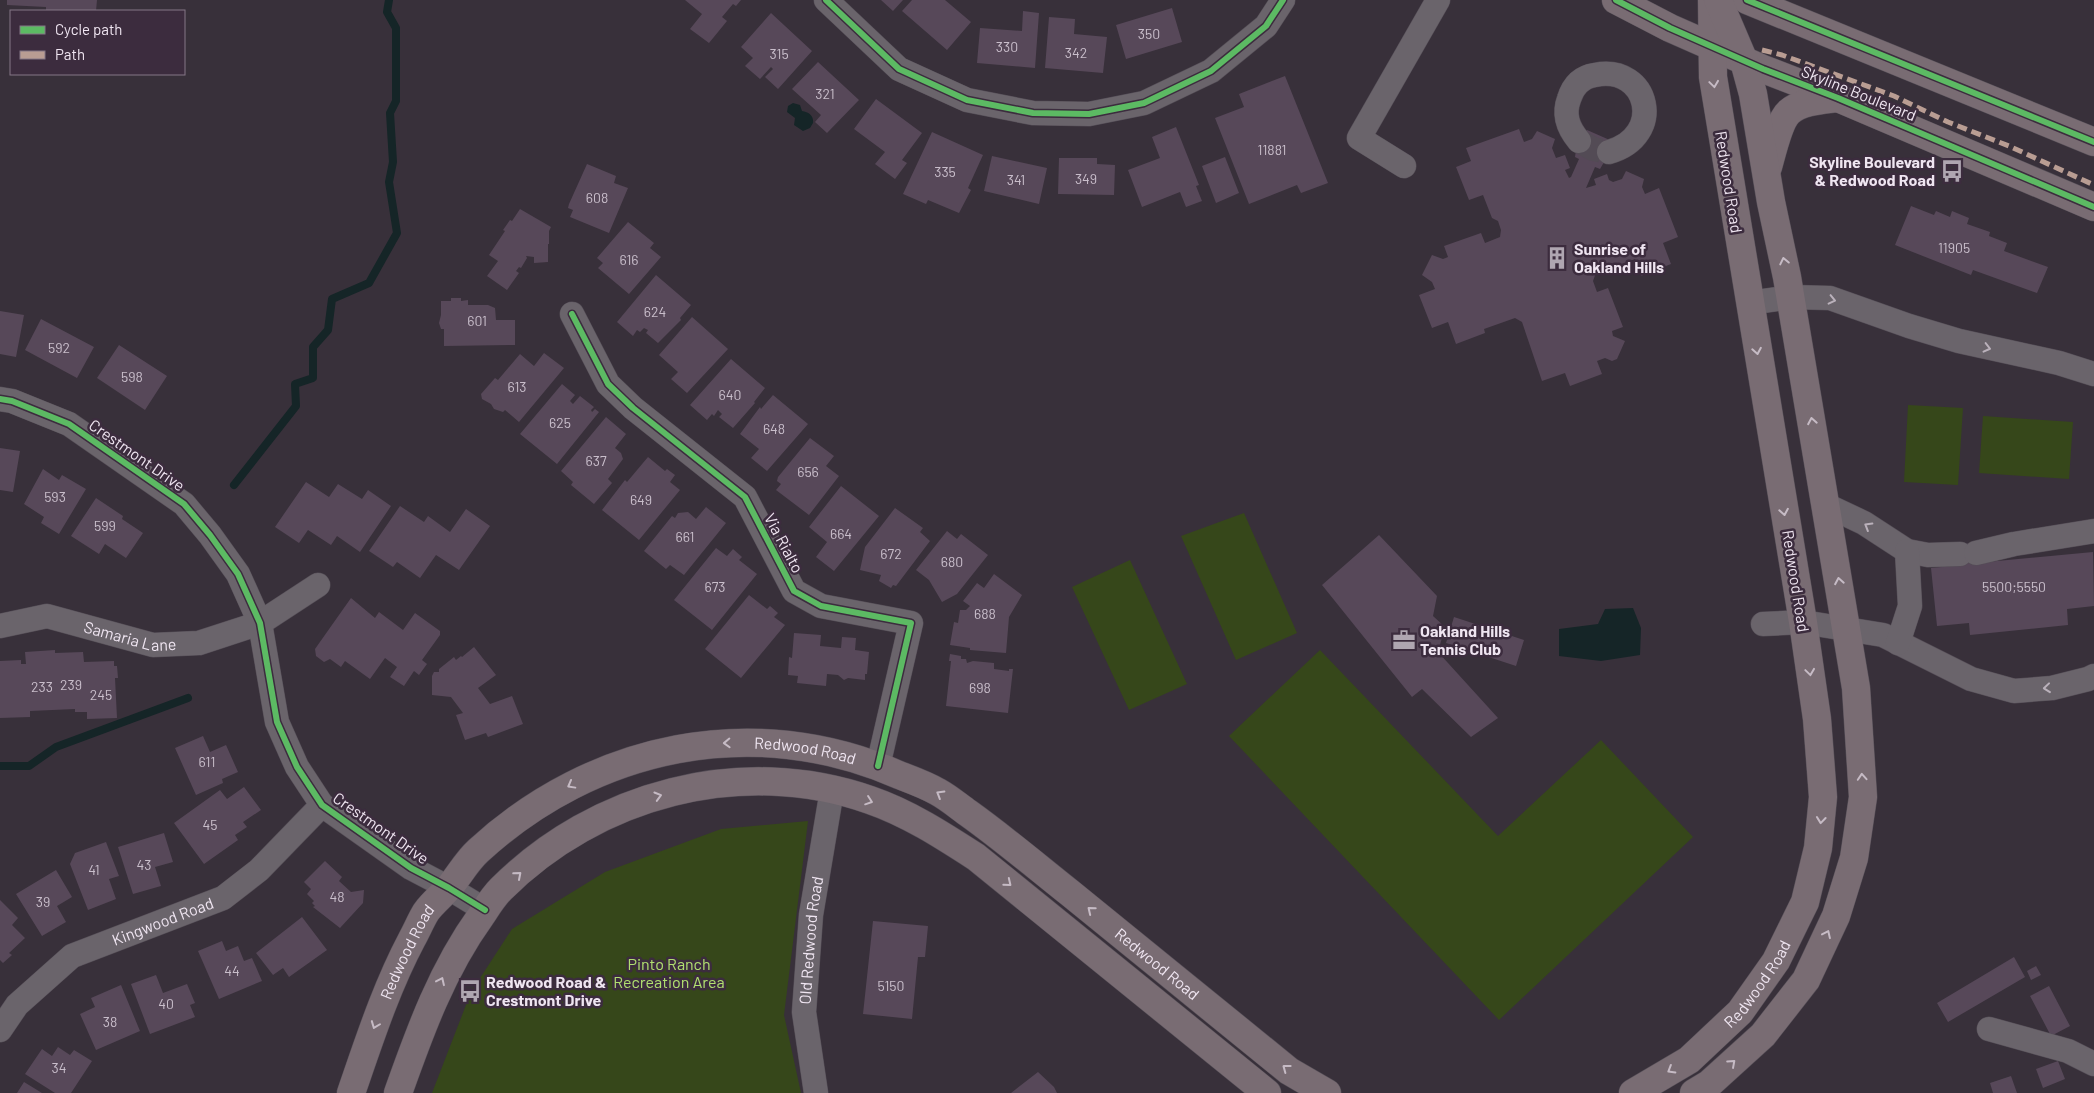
<svg xmlns="http://www.w3.org/2000/svg" width="2094" height="1093" font-family="Barlow,sans-serif">
<rect width="100%" height="100%" fill="#38303a"/>
<!-- green -->
<path fill="#36471a" d="M1908 405 1963 408 1958 485 1904 482Z
M1983 416 2073 422 2069 479 1979 473Z
M1244 513 1297 633 1236 660 1181 536Z
M1130 560 1187 684 1129 710 1072 587Z
M1320 650 1498 836 1601 740 1693 837 1499 1020 1229 736Z
M808 821 784 1015 801 1093H432L471 992 512 929 605 872 721 829Z"/>
<!-- water -->
<path fill="#152527" d="M793 103 800 105 802 111C809 112 814 116 813 123L810 128 803 131 794 125 795 118 787 112 788 106Z
M1633 608 1641 628 1640 655 1601 661 1559 656V629L1598 624 1605 609Z"/>
<g fill="none" stroke-linecap="round" stroke-linejoin="round">
<!-- stream -->
<path stroke="#152527" stroke-width="8" d="M234 485 296 406 295 384 313 378V347L328 330 332 299 369 283 397 233 389 182 393 162 390 113 396 101V28L387 12 389 0
M0 766H29L56 747 188 698"/>
</g>
<!-- building -->
<path fill="#574859" d="M7 0H97L96 11H46V7L7 5Z
M685 0H741L736 6 733 4 722 17 727 21 709 43 690 29 702 14Z
M881 0H903L893 11Z
M912 0H945L971 22 947 50 902 11Z
M1172 8 1182 42 1126 59 1116 25Z
M1023 11 1039 13 1035 68 977 63 980 28 1022 31Z
M771 13 812 51 778 89 765 77 773 69 771 67 760 79 745 66 753 58 741 47Z
M1049 17 1075 19 1074 34 1107 37 1103 73 1045 68Z
M818 62 859 100 827 133 815 122 821 115 792 89Z
M1285 76 1328 183 1301 193 1297 185 1249 204 1215 118 1244 107 1239 94Z
M876 99 922 133 902 160 907 163 895 179 875 164 885 152 854 129Z
M1176 127 1199 185 1196 186 1202 201 1186 207 1180 192 1142 207 1128 170 1160 158 1152 137Z
M1519 129 1524 142 1532 139 1537 131 1555 139 1552 148 1556 158 1565 155 1570 168 1565 170 1569 178 1571 177 1579 159 1575 157 1577 143 1587 130 1612 141 1607 157 1600 169 1595 167 1586 188 1596 185 1594 179 1607 174 1609 180 1613 182 1622 179 1626 171 1644 179 1642 187 1645 194 1659 188 1678 237 1663 243 1671 264 1641 276 1635 259 1609 269 1608 266 1597 270 1593 281 1597 292 1608 288 1623 327 1612 331 1613 336 1625 341 1617 359 1612 361 1605 358 1597 361 1602 374 1570 386 1565 373 1542 381 1522 322 1515 318 1484 329 1485 333 1456 344 1448 322 1432 328 1419 295 1435 289 1432 282 1422 275 1432 255 1443 259 1448 257 1444 246 1481 233 1485 243 1500 237 1501 230 1498 221 1492 218 1483 195 1469 200 1456 167 1471 161 1466 148Z
M932 132 983 155 968 188 971 190 959 213 928 200 926 204 903 194Z
M992 156 1047 168 1039 204 984 191Z
M1225 157 1239 193 1216 203 1202 166Z
M1059 158H1097V164L1115 165 1114 195 1058 194Z
M587 164 616 176 614 183 628 188 609 233 570 217 573 210 568 208 569 204Z
M1911 206 1934 215 1936 211 1950 217 1952 211 1969 218 1967 224 1990 232 1989 236 2007 243 2004 251 2048 267 2037 293 1973 270 1971 275 1895 245Z
M520 209 551 227 549 231V244H548V262L534 263V257L526 256 527 258 521 268 519 267 516 271 519 273 507 290 487 276 498 261 489 255 505 231 503 230 510 220 512 221Z
M628 222 654 243 650 248 661 257 629 294 598 268 603 263 597 258Z
M656 275 691 305 680 318 681 320 658 343 646 333 648 330 644 328 640 332 637 330 633 336 617 322Z
M451 298H461V301L468 300V305H488L495 308 496 320H515V345L444 346V329H441L439 323 441 315V301H451Z
M0 311 24 315 16 357 0 354Z
M692 317 728 349 687 393 671 379 678 372 659 355Z
M41 319 94 347 77 378 25 350Z
M119 345 167 376 145 410 97 378Z
M544 353 564 368 519 422 505 410 503 412 494 409 491 404 482 399 481 394 495 378 498 380 520 354 534 366Z
M731 359 765 388 754 402 755 403 733 428 719 417 722 414 718 410 714 416 712 414 707 420 690 405Z
M562 384 575 395 570 401 573 404 580 396 594 407 591 410 592 412 595 409 599 412 557 464 520 434Z
M773 395 808 424 767 471 751 458 759 449 740 434 760 407 761 409Z
M606 417 626 434 615 448 621 453 623 459 608 479 612 483 594 504 571 485 573 482 561 471Z
M810 438 834 456 826 466 839 476 809 515 776 490 781 484 777 481 778 477Z
M0 448 20 451 13 492 0 490Z
M648 457 665 471 667 469 675 475 670 482 680 490 639 540 602 510 625 480 627 482Z
M43 469 59 480 62 475 86 489 59 534 41 523 44 517 24 504Z
M306 482 329 497 338 484 362 499 368 490 391 506 360 552 337 536 331 545 308 530 299 543 275 527Z
M841 486 879 516 834 571 816 557 827 542 809 527Z
M96 498 123 516 122 519 143 533 126 558 105 544 99 554 71 536Z
M400 506 424 522 428 516 450 532 466 509 490 526 459 570 436 555 420 578 397 562 393 567 369 551Z
M706 507 726 523 684 575 670 565 666 569 644 551 672 516 675 518 678 513 688 512 696 519Z
M895 508 923 528 920 532 930 541 896 586 893 585 891 588 879 581 881 575 860 570 865 547Z
M947 531 957 539 961 534 988 555 957 594 942 602 929 580 916 570Z
M1379 535 1437 596 1433 616 1445 627 1438 652 1498 718 1471 737 1422 689 1412 697 1322 585Z
M1975 543 1976 563 2093 552 2094 606 2067 609 2068 625 1970 635 1969 623 1937 626 1931 568 1962 565 1960 544Z
M716 548 727 556 733 549 742 557 739 560 757 574 712 630 674 600Z
M994 574 1022 595 1009 617 1006 653 970 650V648L950 645 954 622 958 623 960 610H966L970 606 963 601 977 583 984 588Z
M749 595 767 609 770 606 778 613 774 617 785 625 741 678 705 649Z
M351 598 375 618 379 612 403 630 415 613 440 631V635L422 660 427 664 419 675 414 671 404 686 390 677 397 667 385 658 370 679 345 661 341 667 330 659 324 662 316 656 315 649Z
M1454 617 1524 640 1516 666 1446 643Z
M794 633 821 635 820 646 841 648 842 637 856 638 855 650 869 652 867 674H865V680L848 678 844 680 838 675 827 674 826 686 797 683 798 676 788 675 789 657 792 658Z
M474 647 496 675 478 688 490 704 512 696 523 724 488 737 486 733 465 740 456 715 463 713 451 697 432 695V676L434 672H439V669L454 657 456 660 461 656 462 657Z
M55 650V653L83 652 84 662 114 661V666H117L118 678H115L117 718 87 719V712H75V709L30 711V717L0 718V661L21 660V664H26L25 652Z
M950 654 961 656V659H966L967 663 973 661 994 663V669L1009 671V669H1013L1008 713 946 706 951 661H949Z
M203 736 210 752 226 745 238 772 222 779 223 783 196 795 175 748Z
M244 787 261 810 243 822 247 827 235 835 238 840 204 864 174 823 220 790 227 799Z
M164 833 173 862 155 867 161 886 133 894 118 847Z
M106 842 119 876 109 879 116 899 88 910 70 864 75 853Z
M325 861 342 877 339 881 351 892 364 890 363 903 340 928 313 907 315 906 312 903 314 901 307 894 311 889 304 882Z
M56 870 72 897 57 906 66 922 42 936 16 894Z
M0 900 18 918 12 925 25 938 9 953 12 955 3 963 0 960Z
M302 917 327 950 289 977 283 968 273 975 256 953Z
M873 921 928 926 925 957H918L912 1019 863 1014Z
M222 941 226 951 238 946 244 961 252 958 262 981 219 999 198 951Z
M2014 957 2025 977 1948 1022 1937 1003Z
M2036 966 2041 975 2031 980 2027 971Z
M156 975 163 993 187 984 195 1003 190 1005 195 1017 150 1034 131 984Z
M121 985 140 1031 96 1050 80 1014 95 1007 91 998Z
M2049 986 2070 1026 2051 1036 2030 996Z
M58 1047 70 1055 74 1050 92 1061 71 1093H55L25 1074 42 1049 52 1056Z
M2058 1061 2065 1079 2043 1088 2036 1069Z
M1038 1072 1054 1087 1057 1093H1011Z
M2011 1076 2017 1093H1993L1990 1083Z
M24 1082 42 1093H17Z"/>
<g fill="none" stroke-linecap="round" stroke-linejoin="round">
<!-- minor-tunnel -->
<path stroke="#534b55" stroke-width="24" stroke-dasharray="24 12" stroke-linecap="butt" d="M1579 141 1593 149 1609 152"/>
<defs>
<g id="minor">
<path d="M826 0 899 69 967 100 1033 113 1089 114 1144 103 1211 71 1266 26 1283 0"/>
<path d="M1579 141C1568 128 1563 115 1569 99 1573 86 1581 77 1595 75 1649 64 1666 136 1609 152"/>
<path d="M1404 166 1359 138 1438 0"/>
<path d="M1749 303 1791 297 1830 298 1909 326 1959 341 2059 363 2094 374"/>
<path d="M572 314 608 384 633 408 745 497 794 591 821 606 911 623 878 766"/>
<path d="M0 399 12 401 69 424 184 504 210 535 238 574 260 623 277 722 297 767 322 805 411 868 449 888 485 910"/>
<path d="M1826 505 1864 523 1907 551 1928 555 1960 554"/>
<path d="M1976 553 2014 544 2094 531"/>
<path d="M1763 624 1803 622 1883 635 1971 679 2014 691 2052 688 2088 679 2094 676"/>
<path id="s1" d="M0 626 47 616 153 645 199 643 260 623 318 585"/>
<path d="M1898 643 1910 606 1907 551"/>
<path d="M1989 1029 2068 1051 2094 1064"/>
<path id="s2" d="M0 1030 17 1005 72 956 223 898 259 870 322 805"/>
<path id="s3" d="M816 1093 804 1012 811 915 832 790"/>
</g>
<g id="major">
<path d="M1616 0 1670 28 1763 69 1838 98 2094 207"/>
<path d="M1747 0 2094 142"/>
<path d="M1768 167C1772 153 1779 121 1789 112 1801 101 1823 100 1838 98"/>
<path id="s4" d="M351 1093C369 1041 386 988 412 939 417 930 421 920 426 912 433 902 444 894 451 885 460 874 467 861 478 851 593 745 754 711 899 775 912 780 926 785 938 792 949 798 958 806 968 813 1003 838 1036 866 1070 893 1143 952 1216 1012 1289 1071L1327 1093"/>
<path d="M398 1093C420 1031 442 970 481 916 487 907 493 897 501 889 596 794 741 755 870 800 908 813 942 835 976 857L1267 1093"/>
<path id="s5" d="M1633 1093 1689 1060 1740 1012 1776 961 1805 902 1818 848 1823 797 1817 719 1803 622 1713 77 1712 0"/>
<path d="M1694 1093 1709 1084 1763 1035 1806 980 1836 916 1854 858 1863 797 1856 688 1787 277 1771 202 1753 94 1744 61 1718 0"/>
</g>
</defs>
<!-- minor casing -->
<use href="#minor" stroke="#554e57" stroke-width="25"/>
<!-- major casing -->
<use href="#major" stroke="#554e57" stroke-width="29"/>
<!-- minor -->
<use href="#minor" stroke="#6a646b" stroke-width="24"/>
<!-- major -->
<use href="#major" stroke="#796c73" stroke-width="28"/>
<!-- quiet -->
<path stroke="#b99d93" stroke-width="5" stroke-dasharray="10 5" stroke-linecap="butt" d="M1762 50 1782 55 1894 96 1948 122 2009 146 2094 185"/>
<defs>
<path id="cycleway" d="M826 0 899 69 967 100 1033 113 1089 114 1144 103 1211 71 1266 26 1283 0
M1616 0 1670 28 1763 69 1838 98 2094 207
M1747 0 2094 142
M572 314 608 384 633 408 745 497 794 591 821 606 911 623 878 766
M0 399 12 401 69 424 184 504 210 535 238 574 260 623 277 722 297 767 322 805 411 868 449 888 485 910"/>
</defs>
<!-- cycleway casing -->
<use href="#cycleway" stroke="#3c2c3e" stroke-width="9"/>
<!-- cycleway -->
<use href="#cycleway" stroke="#5cba63" stroke-width="6"/>
</g>
<!-- one-way arrows -->
<defs><path id="oneway-chevron" d="M-2-3.5L2.5 0L-2 3.5" fill="none" stroke-width="1.6" stroke-linecap="round" stroke-linejoin="round" transform="scale(1.25)"/></defs>
<g stroke="#c6bbc5">
<use href="#oneway-chevron" transform="translate(1714 84) rotate(82)"/>
<use href="#oneway-chevron" transform="translate(1784 261) rotate(-102)"/>
<use href="#oneway-chevron" transform="translate(1757 351) rotate(80)"/>
<use href="#oneway-chevron" transform="translate(1812 421) rotate(-100)"/>
<use href="#oneway-chevron" transform="translate(1784 512) rotate(80)"/>
<use href="#oneway-chevron" transform="translate(1839 581) rotate(-100)"/>
<use href="#oneway-chevron" transform="translate(1810 672) rotate(82)"/>
<use href="#oneway-chevron" transform="translate(727 743) rotate(178)"/>
<use href="#oneway-chevron" transform="translate(1862 777) rotate(-94)"/>
<use href="#oneway-chevron" transform="translate(571 785) rotate(151)"/>
<use href="#oneway-chevron" transform="translate(940 794) rotate(-149)"/>
<use href="#oneway-chevron" transform="translate(658 796) rotate(-16)"/>
<use href="#oneway-chevron" transform="translate(869 801) rotate(19)"/>
<use href="#oneway-chevron" transform="translate(1821 820) rotate(96)"/>
<use href="#oneway-chevron" transform="translate(518 875) rotate(-41)"/>
<use href="#oneway-chevron" transform="translate(1008 883) rotate(39)"/>
<use href="#oneway-chevron" transform="translate(1091 910) rotate(-141)"/>
<use href="#oneway-chevron" transform="translate(1827 934) rotate(-65)"/>
<use href="#oneway-chevron" transform="translate(441 981) rotate(-65)"/>
<use href="#oneway-chevron" transform="translate(375 1025) rotate(111)"/>
<use href="#oneway-chevron" transform="translate(1732 1063) rotate(-42)"/>
<use href="#oneway-chevron" transform="translate(1286 1068) rotate(-143)"/>
<use href="#oneway-chevron" transform="translate(1671 1070) rotate(149)"/>
</g>
<g stroke="#bab1bb">
<use href="#oneway-chevron" transform="translate(1832 300) rotate(13)"/>
<use href="#oneway-chevron" transform="translate(1987 348) rotate(14)"/>
<use href="#oneway-chevron" transform="translate(1868 526) rotate(-149)"/>
<use href="#oneway-chevron" transform="translate(2047 688) rotate(174)"/>
</g>
<!-- icons -->
<defs>
<symbol id="bus-bare" viewBox="-9 -9 18 18"><path d="M-5-6H5V4H4V6H2V4H-2V6H-4V4H-5ZM-3.5-4V0h7V-4ZM-3.5 1.2v1.5H-2V1.2ZM2 1.2v1.5H3.5V1.2Z" fill="#afa6b1" stroke="#3c2c3e" stroke-width="2.5" paint-order="stroke"/></symbol>
<symbol id="building-bare" viewBox="-9 -9 18 18"><path d="M-4-6H4V6H1V3H-1V6H-4ZM-2.5-4.3h1.7v1.8h-1.7ZM.8-4.3h1.7v1.8H.8ZM-2.5-1h1.7V.8h-1.7ZM.8-1h1.7V.8H.8Z" fill="#afa6b1" stroke="#3c2c3e" stroke-width="2.5" paint-order="stroke"/></symbol>
<symbol id="office-bare" viewBox="-9 -9 18 18"><path d="M-6-3h4V-5.5h4V-3h4V5H-6ZM-1-4.5V-3h2v-1.5ZM-6 0V1H6V0Z" fill="#afa6b1" stroke="#3c2c3e" stroke-width="2.5" paint-order="stroke"/></symbol>
</defs>
<g fill-rule="evenodd">
<use href="#bus-bare" x="1936" y="155" width="32" height="32"/>
<use href="#building-bare" x="1541" y="242" width="32" height="32"/>
<use href="#office-bare" x="1388" y="624" width="32" height="32"/>
<use href="#bus-bare" x="454" y="975" width="32" height="32"/>
</g>
<g text-anchor="middle" stroke-width="5" stroke-linejoin="round" paint-order="stroke">
<!-- number labels -->
<g font-size="14" fill="#c9becb">
<text x="1149" y="39">350</text>
<text x="1007" y="52">330</text>
<text x="1076" y="58">342</text>
<text x="779" y="59">315</text>
<text x="825" y="99">321</text>
<text x="1272" y="155">11881</text>
<text x="945" y="177">335</text>
<text x="1086" y="184">349</text>
<text x="1016" y="185">341</text>
<text x="597" y="203">608</text>
<text x="1954" y="253">11905</text>
<text x="629" y="265">616</text>
<text x="655" y="317">624</text>
<text x="477" y="326">601</text>
<text x="59" y="353">592</text>
<text x="132" y="382">598</text>
<text x="517" y="392">613</text>
<text x="730" y="400">640</text>
<text x="560" y="428">625</text>
<text x="774" y="434">648</text>
<text x="596" y="466">637</text>
<text x="808" y="477">656</text>
<text x="55" y="502">593</text>
<text x="641" y="505">649</text>
<text x="105" y="531">599</text>
<text x="841" y="539">664</text>
<text x="685" y="542">661</text>
<text x="891" y="559">672</text>
<text x="952" y="567">680</text>
<text x="715" y="592">673</text>
<text x="2014" y="592">5500;5550</text>
<text x="985" y="619">688</text>
<text x="71" y="690">239</text>
<text x="42" y="692">233</text>
<text x="980" y="693">698</text>
<text x="101" y="700">245</text>
<text x="207" y="767">611</text>
<text x="210" y="830">45</text>
<text x="144" y="870">43</text>
<text x="94" y="875">41</text>
<text x="337" y="902">48</text>
<text x="43" y="907">39</text>
<text x="232" y="976">44</text>
<text x="891" y="991">5150</text>
<text x="166" y="1009">40</text>
<text x="110" y="1027">38</text>
<text x="59" y="1073">34</text>
</g>
<!-- street labels -->
<g font-size="16" fill="#efe5f1" stroke="#3c2c3e">
<text transform="translate(1859 93) rotate(22)" y="6">Skyline Boulevard</text>
<text transform="translate(1729 182) rotate(81)" y="6">Redwood Road</text>
<text transform="translate(137 455) rotate(35)" y="6">Crestmont Drive</text>
<text transform="translate(784 543) rotate(62)" y="6">Via Rialto</text>
<text transform="translate(1796 581) rotate(81)" y="6">Redwood Road</text>
<text dy="6" stroke="none"><textPath href="#s1" startOffset="134">Samaria Lane</textPath></text>
<text dy="6" stroke="none"><textPath href="#s4" startOffset="632">Redwood Road</textPath></text>
<text transform="translate(381 828) rotate(35)" y="6">Crestmont Drive</text>
<text dy="6" stroke="none"><textPath href="#s2" startOffset="201">Kingwood Road</textPath></text>
<text dy="6" stroke="none"><textPath href="#s3" startOffset="154">Old Redwood Road</textPath></text>
<text dy="6" stroke="none"><textPath href="#s4" startOffset="152">Redwood Road</textPath></text>
<text dy="6" stroke="none"><textPath href="#s4" startOffset="1051">Redwood Road</textPath></text>
<text dy="6" stroke="none"><textPath href="#s5" startOffset="168">Redwood Road</textPath></text>
</g>
<!-- poi labels -->
<g font-size="16" font-weight="bold" fill="#efe5f1" stroke="#3c2c3e" text-anchor="start">
<text x="1935" y="168" text-anchor="end">Skyline Boulevard<tspan x="1935" dy="18">&amp; Redwood Road</tspan></text>
<text x="1574" y="255">Sunrise of<tspan x="1574" dy="18">Oakland Hills</tspan></text>
<text x="1420" y="637">Oakland Hills<tspan x="1420" dy="18">Tennis Club</tspan></text>
<text x="486" y="988">Redwood Road &amp;<tspan x="486" dy="18">Crestmont Drive</tspan></text>
</g>
<!-- park labels -->
<g font-size="16" fill="#b1e070" stroke="#3c2c3e">
<text x="669" y="970">Pinto Ranch<tspan x="669" dy="18">Recreation Area</tspan></text>
</g>
</g>
<!-- legend -->
<rect x="10" y="10" width="175" height="65" fill="#3c2c3e" stroke="#847686"/>
<rect x="20" y="26" width="25" height="8" fill="#5cba63" stroke="#847686"/>
<text x="55" y="35" font-size="15" fill="#efe5f1">Cycle path</text>
<rect x="20" y="51" width="25" height="8" fill="#b99d93" stroke="#847686"/>
<text x="55" y="60" font-size="15" fill="#efe5f1">Path</text>
</svg>
